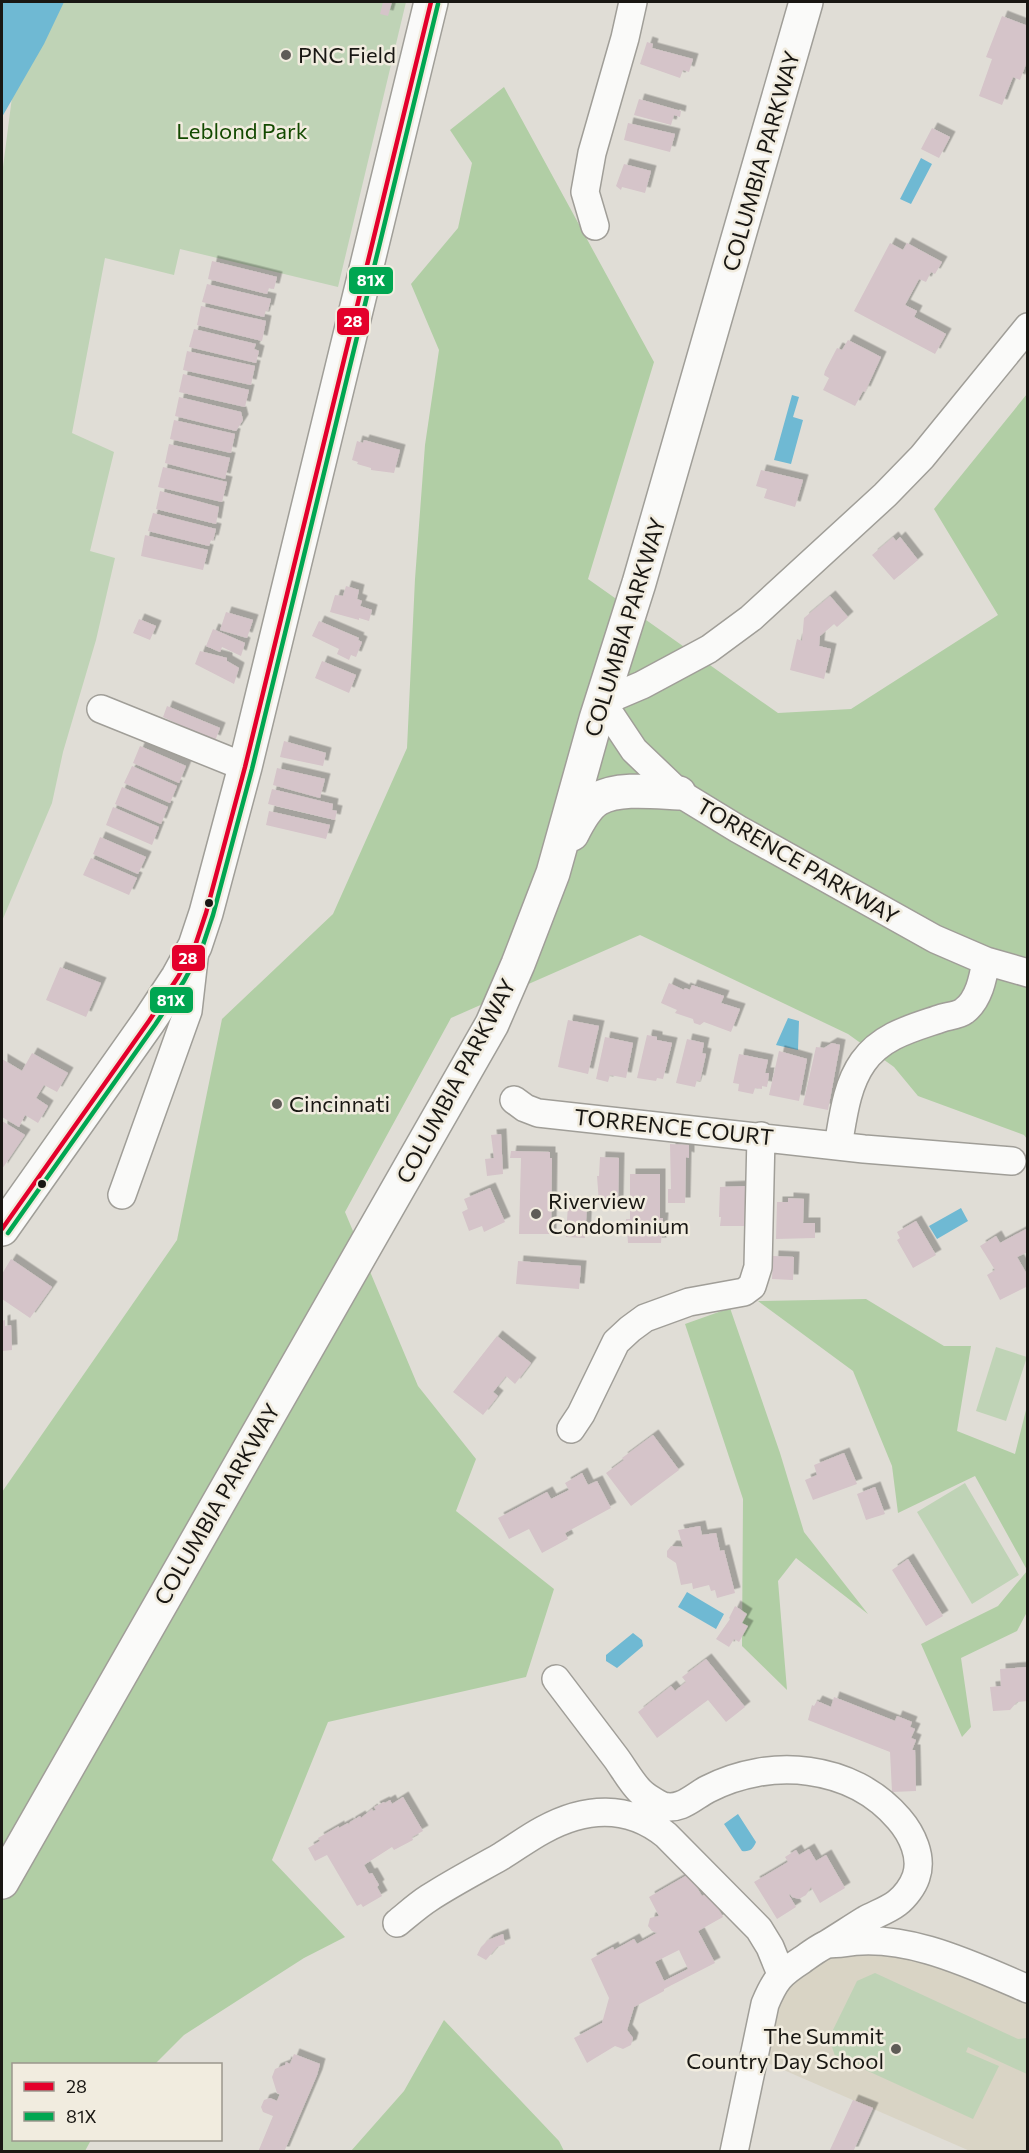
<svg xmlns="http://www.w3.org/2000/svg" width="1029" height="2153" font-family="Commissioner,sans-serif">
<defs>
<filter id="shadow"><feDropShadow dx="5.5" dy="-5.5" stdDeviation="0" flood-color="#0004"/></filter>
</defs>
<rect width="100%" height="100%" fill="#e0ddd6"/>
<!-- built -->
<path fill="#d9d4c5" d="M841 1952 909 1956 1027 1997V2151H970L763 2061 778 1998 806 1968Z"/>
<!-- green -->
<path fill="#bfd3b6" d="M37 2H406L338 287 180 249 174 275 105 258 72 433 114 452 90 551 115 558 96 640 63 752 52 803 2 921V175L17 58Z
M996 1347 1027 1357 1006 1421 976 1411Z
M965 1483 1019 1575 972 1604 917 1512Z
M875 1973 1018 2039 1027 2038V2074L968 2047 966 2052 999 2066 973 2119 835 2056 829 2038 857 1981Z"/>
<!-- forest -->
<path fill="#b1cea5" d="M504 87 654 362 588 579 778 713 851 709 998 615 934 509 1027 394V1139L1024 1135 918 1096 894 1067 848 1034 640 935 451 1018 345 1212 418 1386 476 1459 456 1511 554 1589 526 1677 328 1722 272 1860 345 1937 304 1958 184 2035 155 2064H14V2140H91L85 2151 2 2152V1492L177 1240 222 1019 333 914 407 748 415 579 425 445 439 350 411 284 458 228 472 163 450 130Z
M866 1299 944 1346H971L957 1431 1015 1454 1027 1406V1570L975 1476 898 1513 892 1466 853 1371 758 1301Z
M730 1308 780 1453 804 1532 868 1614 796 1558 778 1581 787 1690 742 1646 743 1499 685 1324Z
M1027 1571V1612L1017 1631 961 1658 971 1727 962 1737 921 1644 998 1606Z
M444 2020 559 2141 564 2151H351L404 2091Z"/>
<!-- water -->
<path fill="#6fb9d3" d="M2 2H64L44 44 2 117Z
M921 158 932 164 911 204 900 199Z
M792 395 799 397 793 417 803 420 791 464 774 460Z
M788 1018 799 1021 798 1050 776 1045Z
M961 1208 968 1221 937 1239 929 1226Z
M687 1592 724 1614 716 1629 678 1607Z
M633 1633 642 1640 643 1646 617 1668 606 1661V1655Z
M738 1814 756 1842C753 1849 750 1852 742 1851L724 1824Z"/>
<!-- building -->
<path fill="#d5c4c9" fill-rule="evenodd" filter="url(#shadow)" d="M383 2H392L388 16 380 14Z
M1002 16 1028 26V59L1020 80 1013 77 1002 105 979 96 992 59 986 57Z
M647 42 653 44 652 48 693 59 689 72 683 70 680 78 640 64Z
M639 99 681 111 680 117 674 115 671 125 634 115Z
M628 123 675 134 670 152 624 140Z
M932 128 950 137 939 158 921 149Z
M624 164 651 171 645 193 622 187 621 190 616 186Z
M890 243 903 250 907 243 942 262 935 274 931 272 926 282 919 279 905 305 917 311 914 317 946 334 935 354 854 311Z
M212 261 277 277 274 289 269 288 267 294 208 279Z
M207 284 271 299 268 311 266 310 264 317 202 302Z
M201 306 266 321 262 341 197 325Z
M194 329 256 344 254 349 259 351 256 363 189 347Z
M848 340 881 357 865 392 863 391 855 406 823 390 829 378 824 375 825 371 837 348 842 350Z
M187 351 255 366 251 385 183 370Z
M183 374 249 390 245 407 179 392Z
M179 397 241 412 243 420 236 431 175 416Z
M174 420 235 434 231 453 170 439Z
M364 440 400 450 394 473 371 470V468L357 464 358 462 352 460 357 441 363 443Z
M169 444 230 458 225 479 165 463Z
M163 467 227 482 222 502 158 487Z
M761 470 803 480 795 507 764 498 767 489 756 486Z
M160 491 219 507 216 524 156 509Z
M153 513 216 529 213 541 211 540 209 546 148 531Z
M145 535 208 550 203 570 141 556Z
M893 537 896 541 900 537 918 560 894 580 872 555Z
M346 586 359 590 357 599 362 601 360 606 372 610 369 621 359 618V620L330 612 335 595 343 596Z
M830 596 848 617 837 627 834 624 820 636 819 646 831 649 824 679 790 670 797 639 802 641 804 618Z
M226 612 253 620 247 638 220 630Z
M139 619 156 626 150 640 133 633Z
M319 621 359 638 358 640 362 642 356 657 351 655 349 660 337 654 339 649 312 636Z
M213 629 245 643 241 656 222 647 220 652 206 646Z
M200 651 227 658V661L239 668 234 684 195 664Z
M322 661 356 675 349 693 315 678Z
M167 706 220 728 215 741 163 717Z
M284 741 326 753 323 766 280 757Z
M140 746 186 766 179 783 133 763Z
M132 766 177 786 170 803 124 783Z
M277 768 325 779 320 798 273 785Z
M122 787 168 807 161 824 115 804Z
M272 789 333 804 332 810 337 811 335 820 268 804Z
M113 807 159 827 152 845 106 825Z
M269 811 330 825 326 839 266 825Z
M100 837 146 857 138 874 93 854Z
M91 858 137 878 129 895 83 875Z
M60 967 101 983 86 1017 46 1000Z
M669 983 684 990 685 988 690 990 692 985 724 996 721 1003 740 1009 731 1032 704 1022 700 1025 694 1023 693 1019 675 1013 677 1010 661 1003Z
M568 1020 599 1026 588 1074 558 1067Z
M647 1035 657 1037V1040L672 1043 663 1079 657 1078 656 1081 637 1078Z
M605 1037 633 1043 626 1078 610 1075 608 1082 596 1079Z
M687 1039 704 1043 702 1053 706 1054 700 1081 697 1080 695 1087 676 1083Z
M832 1043 840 1045 828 1110 803 1105 816 1047 824 1048Z
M779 1051 807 1059 799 1101 769 1095Z
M32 1053 68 1073 57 1092 44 1085 36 1098 48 1106 38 1123 25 1115 19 1127 2 1117V1059L22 1071Z
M739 1054 768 1060 765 1073H769L767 1087 762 1086V1089L755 1088 753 1094 738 1091 739 1084 733 1083Z
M2 1121 25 1135 2 1169Z
M501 1134 503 1174 487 1176 485 1159 494 1158 491 1135Z
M670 1144 689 1145V1158L686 1157 685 1203H668V1189H671Z
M511 1151 550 1152V1158H552L551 1234H519L521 1158H510Z
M600 1157 619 1158 618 1203H599L597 1176H599Z
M630 1174H660V1218H663L661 1243H628L626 1219H630Z
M745 1186V1226H720L721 1217H719L720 1187Z
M490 1188 505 1222 484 1232 482 1226 469 1231 462 1212 468 1209 464 1199Z
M788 1198 804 1199 803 1223H815V1238L776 1239 777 1202H788Z
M568 1204 587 1205 585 1238 566 1237Z
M916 1221 936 1255 913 1268 897 1240 900 1238 897 1232Z
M1028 1228V1252L1017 1257 1028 1276V1286L1000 1300 987 1275 995 1270 980 1246 996 1236 1000 1243Z
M773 1256 794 1257 793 1280 772 1279Z
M11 1259 52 1287 30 1318 2 1299V1274Z
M518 1261 581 1266 579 1289 516 1284Z
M5 1320V1326L11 1325 12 1350 2 1351V1321Z
M497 1336 531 1363 515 1384 506 1376 493 1392 498 1396 483 1415 453 1392Z
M653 1435 679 1470 631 1506 606 1473 624 1460 622 1458Z
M844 1453 857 1484 813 1500 805 1480 817 1475 814 1465Z
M582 1473 588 1485 597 1481 611 1508 565 1533 568 1539 542 1553 529 1529 509 1539 498 1518 547 1492 551 1499 569 1490 565 1483Z
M875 1487 885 1514 866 1520 857 1494Z
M700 1526 702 1535 716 1533 720 1551 724 1550 735 1593 717 1598 715 1590 711 1591 709 1585 693 1589 692 1583 681 1585 676 1563 667 1557V1551L671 1546 683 1547 678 1530Z
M908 1559 943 1616 926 1626 892 1570Z
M735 1606 747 1614 742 1623 748 1626 739 1642 734 1639 729 1647 716 1639 730 1619 729 1618Z
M706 1659 745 1707 726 1722 708 1700 657 1738 638 1712 671 1686 675 1691 686 1682 682 1677Z
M1027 1667 1028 1701 1017 1702 1010 1710 993 1711 990 1687 1001 1686 1000 1669Z
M834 1697 895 1721 897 1716 912 1722 910 1727 915 1729 911 1738 916 1740 912 1750H915L916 1791 892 1792 890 1752 808 1720 812 1705 814 1706 817 1701 831 1707Z
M403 1797 423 1831 412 1837 413 1840 394 1850 392 1847 364 1865 369 1874 372 1873 379 1885 377 1887 382 1896 363 1907 361 1904 357 1906 327 1855 315 1861 308 1848 320 1841 318 1838 339 1826V1828L348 1823 349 1825 350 1822 360 1816 361 1818 372 1809 373 1811 376 1810 374 1807 384 1802 385 1803 390 1800 392 1804Z
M809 1849 816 1861 826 1855 845 1888 820 1903 811 1887 806 1895 799 1899 792 1897 790 1894 789 1895 796 1907 777 1919 754 1882 788 1862 785 1857 796 1850 799 1855Z
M689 1874 702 1896 709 1892 723 1917 698 1931 715 1963 664 1989V1991L634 2007 627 2030 633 2038 631 2045 623 2049 615 2046 587 2063 574 2038 602 2023 609 1998 591 1959 613 1947 614 1950 634 1939 637 1944 657 1933 652 1931 648 1926 650 1918 659 1916 649 1897ZM679 1950 688 1969 664 1981 655 1962Z
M503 1934 505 1944 497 1947 486 1960 477 1955 481 1947 488 1940Z
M294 2054 320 2064 317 2075 284 2152H258L273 2116 263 2112 261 2107 264 2100 270 2098 277 2101 280 2094 277 2093 272 2077 275 2069 285 2065 286 2062 290 2064Z
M853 2100 873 2108 853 2152H829Z"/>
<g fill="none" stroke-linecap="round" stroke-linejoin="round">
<defs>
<path id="minor" d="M595 226 585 192 592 153 625 38 633 2
M1028 327 922 457 885 495 751 618 709 649 642 685 602 702 634 750 679 793 738 829 935 939 986 961 1028 973
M101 709 245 767
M514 1100 525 1108 538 1113 864 1149 1012 1161
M838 1146C843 1118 846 1086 863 1062 882 1035 913 1028 942 1018 949 1016 959 1015 964 1011 979 1000 983 978 986 961
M122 1195 188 1011 195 950
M571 1429 581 1414 616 1342 630 1329 645 1318 689 1302 744 1292 752 1286 758 1267 761 1136
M556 1679C576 1705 596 1732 616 1758 624 1769 631 1782 640 1791 645 1796 657 1804 663 1806 681 1811 694 1796 708 1789 770 1757 852 1764 899 1819 912 1834 923 1857 916 1877 913 1886 905 1897 897 1903 888 1910 876 1914 865 1920 852 1928 840 1936 827 1944
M397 1923C407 1915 418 1905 429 1898 452 1883 477 1870 500 1857 515 1848 528 1838 543 1830 585 1807 628 1804 666 1835L759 1929 770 1947 781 1974
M734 2152 765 2004C775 1980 780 1974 802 1960 809 1955 817 1949 825 1945 830 1943 837 1944 843 1943 905 1932 972 1965 1028 1989"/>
<path id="major" d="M2 1229 149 1021 178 977 195 946 206 913 245 767 431 2"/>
<path id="highway" d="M572 834C578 822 586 806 598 799 618 787 656 792 679 793
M2 1882 492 1024 518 964 553 873 596 719 639 583 806 2"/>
</defs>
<!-- minor casing -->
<use href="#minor" stroke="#a09e98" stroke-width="30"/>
<!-- major casing -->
<use href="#major" stroke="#a09e98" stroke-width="36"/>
<!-- highway casing -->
<use href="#highway" stroke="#a09e98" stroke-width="36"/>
<!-- minor -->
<use href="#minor" stroke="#fafaf9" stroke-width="27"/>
<!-- major -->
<use href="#major" stroke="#fafaf9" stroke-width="33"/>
<!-- highway -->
<use href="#highway" stroke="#fafaf9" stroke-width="33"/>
<defs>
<path id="bus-1" d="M2 1229 149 1021 178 977 195 946 206 913 245 767 431 2"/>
<path id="bus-2" d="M8 1233 155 1025 184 981 202 948 213 915 252 769 438 4"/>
</defs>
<!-- bus-1 casing -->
<use href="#bus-1" stroke="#f1ecdf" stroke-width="9"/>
<!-- bus-2 casing -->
<use href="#bus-2" stroke="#f1ecdf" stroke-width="9"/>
<!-- bus-1 -->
<use href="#bus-1" stroke="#e4002b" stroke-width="4.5"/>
<!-- bus-2 -->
<use href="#bus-2" stroke="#00a651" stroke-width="4.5"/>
</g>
<!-- markers -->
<g fill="#5f5c57" stroke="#f1ecdf" stroke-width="2">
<circle cx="286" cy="55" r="6"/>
<circle cx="277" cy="1104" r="6"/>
<circle cx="536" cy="1214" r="6"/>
<circle cx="896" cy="2049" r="6"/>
</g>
<g fill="#191713" stroke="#f1ecdf" stroke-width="2">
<circle cx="209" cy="903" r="5"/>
<circle cx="42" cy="1184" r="5"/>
</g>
<g text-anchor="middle" stroke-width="5" stroke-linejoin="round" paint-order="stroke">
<!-- poi labels -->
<g font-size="22" fill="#191713" stroke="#f1ecdf" text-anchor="start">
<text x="298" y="63">PNC Field</text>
<text x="289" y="1112">Cincinnati</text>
<text x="548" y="1209">Riverview<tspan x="548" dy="25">Condominium</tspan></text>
<text x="884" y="2044" text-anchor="end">The Summit<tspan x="884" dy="25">Country Day School</tspan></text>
</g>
<!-- park labels -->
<g font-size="22" fill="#134900" stroke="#f1ecdf">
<text x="242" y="139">Leblond Park</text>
</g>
<!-- street labels -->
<g font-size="22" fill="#191713" stroke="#f1ecdf">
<text transform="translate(761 161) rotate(-74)" y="8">COLUMBIA PARKWAY</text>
<text transform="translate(625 627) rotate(-73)" y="8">COLUMBIA PARKWAY</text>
<text transform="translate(798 861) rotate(30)" y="8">TORRENCE PARKWAY</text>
<text transform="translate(456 1081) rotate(-62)" y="8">COLUMBIA PARKWAY</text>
<text transform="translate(674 1127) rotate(6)" y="8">TORRENCE COURT</text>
<text transform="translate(217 1504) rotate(-60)" y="8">COLUMBIA PARKWAY</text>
</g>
</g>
<g stroke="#f1ecdf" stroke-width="2">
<rect x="348" y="266" width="46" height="29" rx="6" fill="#00a651"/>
<rect x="336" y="307" width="34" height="29" rx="6" fill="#e4002b"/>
<rect x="171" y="944" width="35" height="28" rx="6" fill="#e4002b"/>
<rect x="149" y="986" width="45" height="28" rx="6" fill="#00a651"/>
</g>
<g font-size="16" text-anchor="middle" font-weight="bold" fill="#fff">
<text x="371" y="286">81X</text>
<text x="353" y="327">28</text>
<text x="188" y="964">28</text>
<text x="171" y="1006">81X</text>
</g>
<!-- border -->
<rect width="1029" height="2153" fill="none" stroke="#191713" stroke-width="6"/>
<!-- legend -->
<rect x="12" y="2063" width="210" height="78" fill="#f1ecdf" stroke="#9b978d" stroke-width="1.5"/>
<rect x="24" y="2082" width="30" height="9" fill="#e4002b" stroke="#9b978d" stroke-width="1.5"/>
<text x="66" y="2093" font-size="18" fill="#191713">28</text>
<rect x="24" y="2112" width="30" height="9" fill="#00a651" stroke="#9b978d" stroke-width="1.5"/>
<text x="66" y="2123" font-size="18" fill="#191713">81X</text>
</svg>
